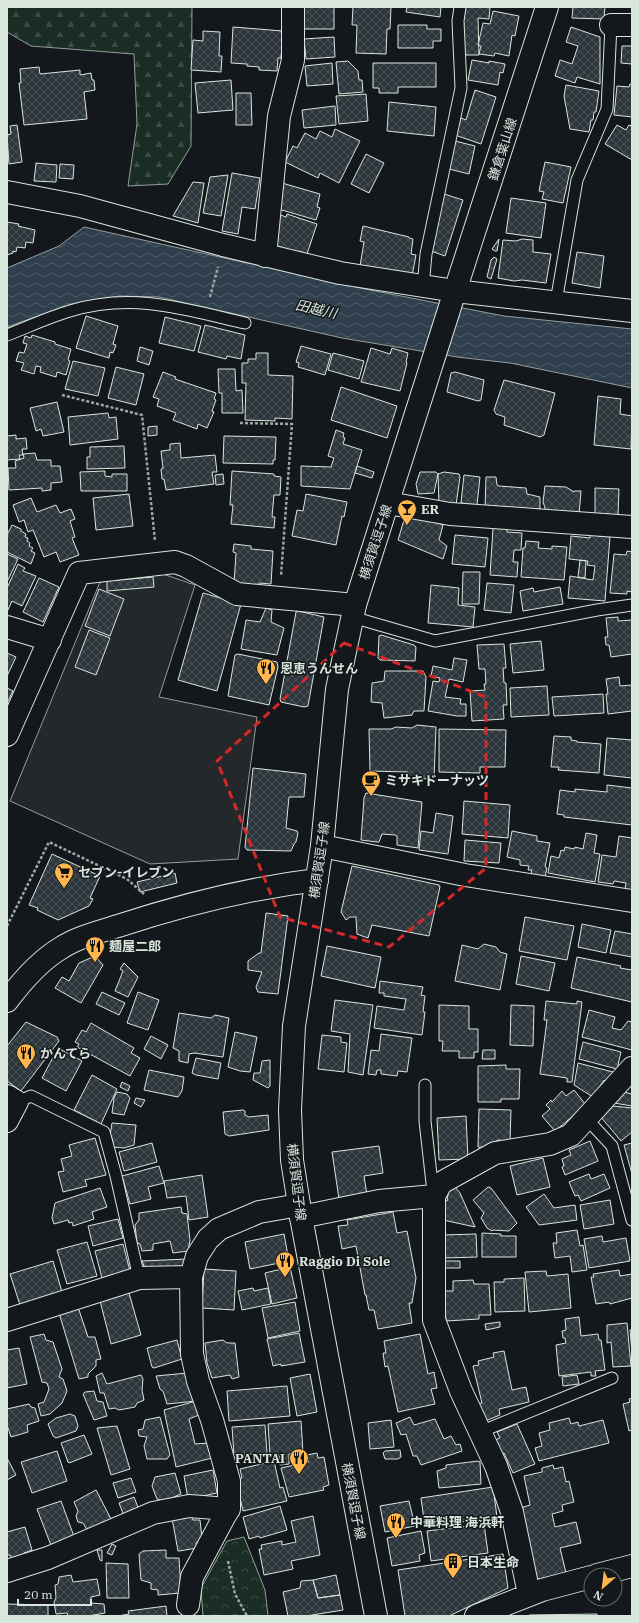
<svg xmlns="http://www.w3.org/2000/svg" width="639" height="1623" font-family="'IBM Plex Serif','Noto Sans JP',serif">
<defs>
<pattern id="forest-firs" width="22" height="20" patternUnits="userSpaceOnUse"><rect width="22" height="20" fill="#1a2d24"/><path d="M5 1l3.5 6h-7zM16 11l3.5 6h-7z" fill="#3b4b43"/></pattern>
<pattern id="park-crowns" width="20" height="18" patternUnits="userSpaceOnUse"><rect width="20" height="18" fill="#1a2d24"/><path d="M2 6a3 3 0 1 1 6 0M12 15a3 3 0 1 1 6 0" fill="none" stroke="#3b4b43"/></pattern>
<pattern id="water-waves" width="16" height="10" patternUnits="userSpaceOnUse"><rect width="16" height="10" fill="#2f3f4d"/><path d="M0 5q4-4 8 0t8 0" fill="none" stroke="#4c5b66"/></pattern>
<pattern id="building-cross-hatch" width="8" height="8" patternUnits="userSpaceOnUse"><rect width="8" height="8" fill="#2c363c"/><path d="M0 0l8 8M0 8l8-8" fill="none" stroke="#4a5358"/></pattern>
</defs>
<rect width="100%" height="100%" fill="#14181c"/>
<!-- forest -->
<path fill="url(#forest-firs)" stroke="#939e99" d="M7 7H192L191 146 168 184 128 186 137 124 134 54 31 46 7 32Z"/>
<!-- park -->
<path fill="url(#park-crowns)" stroke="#939e99" d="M244 1537 265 1590 268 1616H203L201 1588 227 1541Z"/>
<!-- parking -->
<path fill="#24282b" stroke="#939e99" d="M163 574 195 585 159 697 257 717 238 859 150 864 10 801 100 582Z"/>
<!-- water -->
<path fill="url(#water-waves)" stroke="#939e99" d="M84 227 365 289 504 316 632 329V388L510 363 457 357 342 338 159 297 119 296 71 304 7 327V268L59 246Z"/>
<!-- building -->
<path fill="url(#building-cross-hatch)" stroke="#d8e6dc" d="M303 7H334V29H304Z
M353 7H391L390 29H387L386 54 356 53 357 25H352Z
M407 7H441L440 17 406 12Z
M463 7H490L489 19 478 18 479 55H463Z
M573 7H605L604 19 572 18Z
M493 11 519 16 515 36 512 35 509 56 495 53 494 56 479 54 481 46 478 45 483 23 490 24Z
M398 25H427V29H441V41H433V48H398Z
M233 27 283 31 281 58H278L277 71 259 70V67L247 66V64L231 63Z
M571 27 600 37V84L577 77 575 83 555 76 560 60 572 64 578 46 566 42Z
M203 31 220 32 219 56H222L221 72 191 70 193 40 203 41Z
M334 37 335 57 306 59 304 39Z
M622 46H632V64L621 63Z
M472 60 489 63V61L505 64 503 73 500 72 498 85 468 80Z
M348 61 358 71 359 80H362L363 92 339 94 336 62Z
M332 63 333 84 307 86 305 66Z
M373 63H436V87H398V93H379V88H373Z
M39 67 40 74 80 70V75L91 73 92 80H94L95 90 84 92 87 119 24 125 19 83H21L20 69Z
M231 80 233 110 198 113 195 83Z
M630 84H632V117L614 115 617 86 629 87Z
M566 85 599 91 596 112H594L593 120H591L589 132 570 129 564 96Z
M475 90 496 97 481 144 455 135 461 118 466 120Z
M236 93H251L252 125H236Z
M366 94 368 121 339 124 336 96Z
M389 102 436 107 434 136 387 131Z
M335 106 336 125 304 128 302 110Z
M17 125 22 162 9 164 7 135 11 134 10 126Z
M617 125 626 130 629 125 632 126V160L605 144Z
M335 129 360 141 339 183 320 173 318 178 285 162 293 146 297 148 305 133 316 139 320 131 332 137Z
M455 141 475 146 469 174 449 169Z
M366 154 384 163 369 193 351 184Z
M545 162 571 167 563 203 542 199 544 192 539 191Z
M36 163 57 165 56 182 34 181Z
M60 164 74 165 73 179 59 178Z
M232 173 260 178 255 209 242 207 238 234 222 231Z
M228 175 221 216 203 213 210 177Z
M193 182 204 183 198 223 173 216Z
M282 183 320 194 317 207 320 208 316 220 275 208Z
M444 194 463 200 445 256 431 251Z
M511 198 546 203 541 238 506 233Z
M275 213 286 217 287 214 317 224 307 254 299 251V253L272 244Z
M7 222 19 224 18 226 35 230 33 243 26 242 25 248 17 247 16 252 13 251V253L7 255Z
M363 226 409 237V238L413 239 411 254 416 255 412 276 360 266 364 242 360 241Z
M499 239 497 251H495L492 249Z
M522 239 533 240V252L551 254 546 283 522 280 514 281 498 278 503 240 516 241Z
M577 252 604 256 600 288 572 283Z
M494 257 497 259 491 279 487 277 491 260Z
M86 316 118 326 113 344 116 345 113 353 110 352 109 358 76 348Z
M165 317 201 326 194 351 159 343Z
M205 325 245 335 241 359 227 356 226 359 198 352Z
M32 335 55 342V344L71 349 68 360 70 361 66 375 57 372 56 377 40 372 41 367 36 366 34 374 21 370 24 363 16 361 19 352 24 353 27 344 23 343 25 336 31 338Z
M301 346 331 354 325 375 298 367 299 363 296 362Z
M140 347 153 351 149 365 137 361Z
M371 348 390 354 392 348 408 353 406 362 407 363 400 391 361 382Z
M256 353H268V375L293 376 292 419 275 418V421L245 420 246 383H242V363H248V359H256Z
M333 353 364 361 359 379 328 370Z
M73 361 105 368 98 396 65 389Z
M116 367 144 374 136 405 108 398Z
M218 369H235L236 391 242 390 243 413H222V393H219Z
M163 372 176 377 175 379 216 393 214 399 216 400 212 411 214 412 207 428 198 424 197 429 173 420 176 413 157 406 159 399 153 397Z
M455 372 484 380 481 400 478 401 447 392 451 373Z
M504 380 555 393 544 435 540 437 504 425 505 417 496 414 494 410Z
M341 387 397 406 387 438 331 420Z
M598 396 621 399 620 414 632 416 631 449 594 445Z
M57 402 64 432 43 436 41 429 36 431 30 408Z
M108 413 109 418 116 417 118 439 70 445 68 417Z
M157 426V435L148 436V427Z
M7 428V436L16 435V439L26 438 27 449H22L23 455H19L20 459 7 460Z
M336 430 344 433 343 437 345 438 343 444 362 450 350 489 301 486V466L331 467 334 458 328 456Z
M224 436 276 437 275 460H273V464L223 463Z
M180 443 181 458 215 455 217 472H212L214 484 166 490 164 479H162L161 469 163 468 161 451 170 450V444Z
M124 446 125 468 87 469V457H90V447Z
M35 453 37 460H51V466H60L62 482 51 483V490L42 491V488L9 490 8 468H16L15 461 24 458 23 454Z
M357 466 374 472 372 478 355 473Z
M105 471V476L112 477V474H127V491H81L80 472Z
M232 471 274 474V476L281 477 280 495H274L272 517H275L274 528 231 524 233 505H230Z
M420 472H436L438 474 434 493 418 494 416 484Z
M444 472 459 474 460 477 456 505H439L438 474Z
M223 474 224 484 216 485 215 475Z
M464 475 480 477 477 505 461 503Z
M486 477H496L497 485 499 486 526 488 527 494 540 497V509H485Z
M545 486 566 487 574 492V491H581L579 515 547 514 543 502Z
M595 488 619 489 618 516 595 515Z
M129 494 133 526 96 530 93 498Z
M306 494 347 502 344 517 342 516 336 545 292 536 297 510 303 511Z
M31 498 37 512 56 505 60 513 71 509 75 519 70 521 75 537 72 538 79 555 60 562 56 552 44 557 33 530 28 532 24 520 19 522 13 505Z
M413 515 443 525 439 540 447 546 443 559 398 540 404 520Z
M12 525 21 529V531L26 534 25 537 28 538 27 541 30 543 29 546 33 548 31 551 35 553 31 564 7 552V535Z
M493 528H507V532L522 533 521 550H514L513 562H518L517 577 490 575Z
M455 535 488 538 485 567 452 564Z
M590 535 610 537 605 601 568 598 570 576 593 580 595 566 587 565 588 561 569 559 571 536 590 538Z
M526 541 539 542 538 548 552 549V546L567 547 564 580 521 577 523 548H525Z
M234 544 251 546V549L273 551 271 584 259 583 258 585 234 584 236 553 233 552Z
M627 551 632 552V592L627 591V594L610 593 614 554 626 555Z
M7 554 18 559 7 582Z
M580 560 586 561 585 578 578 577Z
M18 564 25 568 23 571 36 576 22 606 12 601 7 612V588Z
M463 572H480L479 604H462Z
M153 577 154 587 107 591V581Z
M39 578 59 587 43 622 23 612Z
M487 583 514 585 511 613 484 610Z
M431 585 459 588 458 605 475 607 473 627 428 623Z
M560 587 563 604 523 611 520 591 533 588 534 592Z
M99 589 124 599 110 636 85 626Z
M203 593 241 604 217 691 178 680Z
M266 608 272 610 271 622 284 628 277 655 241 649 246 620 260 622Z
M298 611 324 617 308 706 304 707 281 702 280 699 296 612Z
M618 617V621L632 620V654L611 657 609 645H606L605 637H608L606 618Z
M89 630 110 638 96 675 75 667Z
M381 635 414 645 416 647 415 661 380 660 378 658 379 636Z
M541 641 544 670 513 673 510 644Z
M504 644 506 668H503L504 683H506L507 705H503L504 719 472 721 470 691 485 690 484 684H486L485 669H479L477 645Z
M7 653 16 657 7 676Z
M238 654 277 662 278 667 269 705 228 696 235 655Z
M454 658 467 660 463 682 449 679 445 697 461 699 460 704H466V716H457L428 711 433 681 439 682 440 678 431 676 433 666 452 670Z
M385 671H423L426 677 424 711H414L412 715 384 718 382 703 371 702 372 683 384 681Z
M619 677 620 686 632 685V714V711L608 714 606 694H608L606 679Z
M547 686 549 715 511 717 510 688Z
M7 688 13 691 7 703Z
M603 694 604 713 554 716 552 697Z
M417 725 436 727 434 779 408 778V772L370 771 369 729H391L396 727 412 728Z
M439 729 506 730 505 767H480V773L439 772Z
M554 736 571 737V740L577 741V742L601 744 599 773 558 770 559 767H551Z
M607 738 632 740V778L604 775Z
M253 768 306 774 304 797H289L286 828 297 831 298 833 296 842 294 844 291 851 247 850 245 847Z
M607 785 632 788V825L564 817V815L557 814 560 790 575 792V789L607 792Z
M366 793 422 802 418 848 397 845V836L395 835 382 834 379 842H377L361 840 364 798Z
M464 801 510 805 508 838 462 834Z
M436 813 453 816 448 854 419 850 421 831 433 833Z
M512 831 537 836V841L550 843 545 867 547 868 545 877 531 874 532 870H528L529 866 520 865V860L507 857Z
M586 833 597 835 594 853 600 854 595 882 548 873 551 856 559 858 561 850 564 851 565 847 574 849 575 847 583 849Z
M619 836 632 838V890L625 889 626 883 614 881 613 884 598 882 602 855 616 857Z
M465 840 501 843 499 863 464 861Z
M52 854 100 876 90 898 93 899 89 906 58 920 37 910 38 908 29 905Z
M352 866 439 885 440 887 429 936 372 925 368 938 357 934 356 917H350L346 920 341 912Z
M175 873 177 883 140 892 137 882Z
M266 913 288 916 278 994 258 992 256 987 262 972 248 970V961L259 953H261Z
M525 917 574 926 567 960 519 951Z
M582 924 611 930 606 953 578 947Z
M615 931 632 934V957L610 953Z
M484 944 496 947 500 952 507 954 500 990 455 981 462 945 478 949Z
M327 946 381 957 375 988 321 976Z
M95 956 103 965 81 1003 55 988 62 977 69 981 79 963Z
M521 956 555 963 549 991 516 984Z
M577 957 621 966 620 968 632 970V1002L571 988Z
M124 963 138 977 128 997 115 991 123 971 120 969Z
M380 981 423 987 421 995 425 996 423 1012H425L422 1035 374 1028 377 1006 404 1010 406 999 384 996V993H379Z
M102 992 125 1003 119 1015 96 1004Z
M138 992 159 1000 148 1030 127 1023Z
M335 1000 373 1005 363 1075 348 1072 350 1034 331 1031Z
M546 1001 577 1004V1001L582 1002 572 1082H567V1078L540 1074 547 1020H544Z
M439 1005 469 1006V1029H478V1052H474V1058H459V1051H442L443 1041H439Z
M511 1005 534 1006 533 1046 510 1045Z
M589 1010 615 1017 612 1028 621 1030 628 1021 632 1022V1050L582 1037Z
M179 1013 211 1018 215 1015 229 1018 223 1057 194 1053 189 1054 188 1063 179 1061V1051L173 1048Z
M26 1022 57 1037 59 1041 21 1091 7 1081V1046Z
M91 1023 134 1048 131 1053 140 1058 130 1076 77 1047 79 1044 75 1042 82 1030 86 1032Z
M235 1032 257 1037 250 1072 240 1071 228 1067Z
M381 1034 412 1038 407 1072 398 1071 397 1076 381 1074V1070H377L376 1075 368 1074 371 1050 379 1051Z
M322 1035 341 1037V1042L347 1043 344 1072 318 1069Z
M151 1036 168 1045 161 1059 144 1049Z
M583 1042 621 1052 617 1069 579 1059Z
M58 1048 82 1061 66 1091 42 1078Z
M483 1050H495V1059H482Z
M196 1058 221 1063 218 1079 196 1075 192 1073Z
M270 1060V1086L268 1088 253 1080 254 1073H260L262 1061Z
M578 1063 613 1072 606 1082 604 1080 593 1097 574 1085Z
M506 1065V1069H520L519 1099H501V1102H478V1066Z
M149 1070 184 1077 182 1091 178 1097 144 1090Z
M92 1075 117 1089 101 1124 74 1110Z
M122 1082 130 1086 128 1091 120 1087Z
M574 1090 586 1105 555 1131 542 1116 550 1109 546 1105 551 1100 552 1102 562 1091 566 1096Z
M619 1091 632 1094V1106L614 1103Z
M117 1092 127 1094 130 1098 124 1115 112 1113 114 1098Z
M136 1098 145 1100 141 1107 134 1103Z
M613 1106 632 1108V1132L621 1141 600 1116Z
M479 1109 511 1110 510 1141 497 1140V1148L478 1147Z
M243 1110 245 1111V1115L249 1117 268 1115 269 1130 229 1136 225 1134 223 1112Z
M466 1116 468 1159 439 1160 437 1118Z
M112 1123 136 1125 134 1145 124 1148 112 1147 113 1140 110 1136Z
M95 1138 106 1175 85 1180 87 1186 63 1192 58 1172 64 1171 61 1159 72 1156 69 1145Z
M590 1141 598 1161 565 1175 562 1167 564 1166 562 1159 571 1155 569 1150Z
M152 1143 157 1162 124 1171 119 1152Z
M632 1143V1174L624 1145Z
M379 1146 383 1173 364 1176 367 1195 339 1199 332 1152Z
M543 1158 550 1187 517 1195 510 1166Z
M159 1166 164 1183 148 1187 151 1199 130 1204 122 1176Z
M589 1174 591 1179 604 1174 610 1188 581 1201 578 1195 575 1196 569 1182Z
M202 1175 208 1217 189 1220 186 1196 167 1198 164 1181Z
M454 1186 460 1193 475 1227 439 1219 443 1200 447 1201 449 1189Z
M488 1187 491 1188 517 1223 509 1231 493 1230 492 1231 487 1228 481 1218 484 1213 473 1200Z
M100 1188 107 1207 92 1212 94 1219 73 1226 72 1222 69 1223 68 1220 54 1224 52 1218 55 1203Z
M544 1194 554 1208 575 1205 577 1220 539 1225 526 1207Z
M610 1200 614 1224 584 1229 580 1205Z
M181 1207 182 1213 187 1214 190 1240 188 1251 173 1253 170 1241 153 1244V1250L142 1251 140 1244 137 1243 135 1225 139 1220V1213Z
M393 1212 397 1233 407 1231 416 1278 412 1303H409L412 1323 378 1329 374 1310H369L366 1295H365L356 1246 342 1249 338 1226 348 1225 347 1220Z
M118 1219 123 1238 93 1246 88 1226Z
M577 1230 580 1246 583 1245 587 1270 572 1272 570 1256 555 1258 553 1243H557L556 1233Z
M482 1233 501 1234V1236H516V1257H482Z
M284 1234 289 1261 250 1269 245 1242Z
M476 1234 477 1257 444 1258 443 1235Z
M602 1236 603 1242 626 1238 630 1261 589 1268 584 1239Z
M87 1242 97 1276 67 1284 57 1250Z
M123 1244 130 1271 102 1278 95 1251Z
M187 1259V1268H145L142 1261Z
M53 1261 62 1292 20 1305 10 1274Z
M442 1261H460V1268H442Z
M290 1267 297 1298 272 1304 265 1273Z
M204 1269 236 1271 234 1310 202 1308Z
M619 1270 620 1276 632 1274V1298L610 1304 609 1302 596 1304 591 1277H594L593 1274Z
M546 1271 547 1276 568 1274 571 1308 529 1312 525 1272Z
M524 1278 525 1311 495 1312 494 1282H504V1279Z
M473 1280 474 1284H489L491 1315H479V1319L446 1321 444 1291H453V1281Z
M253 1288 254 1291 268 1288 271 1304 242 1310 238 1291Z
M129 1293 141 1335 111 1344 100 1301Z
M295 1302 300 1331 268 1338 262 1308Z
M78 1307 88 1337H95L101 1359 96 1360V1366L88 1374V1377L79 1379 59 1313Z
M579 1317 581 1336 598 1334 599 1340H601L605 1370 595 1371 596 1376H591V1372L559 1376 556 1345 566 1343 565 1338H563L562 1331 566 1330 565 1319Z
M500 1322V1327L486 1330 485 1324Z
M627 1323 631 1366 613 1367 611 1342 607 1343V1325Z
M632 1329V1353L630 1330Z
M299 1333 305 1362 281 1366V1364L273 1366 267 1339Z
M44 1334 46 1340 53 1342 62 1369 59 1377 63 1379 67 1391 62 1403 50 1414 41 1416 38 1404 44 1402 49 1389 47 1383 42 1382 30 1337Z
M420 1334 428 1374 434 1372 437 1388 431 1389 435 1404 398 1412 388 1366 385 1367 383 1353H386L384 1341Z
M177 1340 182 1359 154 1368 152 1367 147 1348Z
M223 1340 227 1343H235L239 1377 232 1379 230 1375 212 1378 207 1363 205 1343Z
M19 1348 27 1384 7 1388V1350Z
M504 1351 512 1390 526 1387 529 1402 499 1409 500 1415 480 1423 476 1404 482 1403 473 1366 479 1365 478 1361 494 1357 493 1353Z
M102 1373 107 1384 141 1375 143 1379 142 1390 144 1400 137 1403 135 1407 119 1410 115 1408 109 1409 104 1393H100L96 1376Z
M187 1373 196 1401 167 1404 163 1391 160 1389 156 1376Z
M310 1374 317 1412 297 1416 290 1378Z
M577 1375 579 1384 563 1386 562 1377Z
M287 1386 290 1416 229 1421 227 1391Z
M94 1391 97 1401 103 1402 107 1416 94 1420 83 1394 85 1392Z
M632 1398V1430L629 1431 623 1404 630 1402 629 1399Z
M196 1401 199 1415 189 1419 195 1444 208 1443 212 1458 176 1467 164 1410Z
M29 1404 31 1407 35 1408 39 1421 27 1425 28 1432 11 1437 7 1425V1409Z
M70 1414 75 1416 78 1426 76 1431 56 1438 53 1436 48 1424 56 1418Z
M160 1417 170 1455 167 1459H147L144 1446 147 1437 139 1436 138 1430 143 1429 145 1420Z
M410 1417 414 1425 435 1419 444 1439 451 1436 456 1445 460 1444 462 1451 421 1465 417 1456H413L406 1434 401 1435 396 1423Z
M569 1418 571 1424 578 1422 579 1426 603 1420 609 1443 539 1461 535 1448 542 1446 539 1433 550 1430 549 1423Z
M391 1420 394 1447 370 1449 368 1423Z
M301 1421 303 1453 289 1454V1464L280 1465 279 1455H270L268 1424Z
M517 1424 535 1464 513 1473 504 1453 499 1455 493 1441 500 1438 497 1432Z
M265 1425 267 1453 234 1455 232 1427Z
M117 1426 130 1469 111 1475 97 1428Z
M84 1435 92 1454 69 1463 68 1462 61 1443Z
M400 1450 401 1457 398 1459H385L383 1453 385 1451Z
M57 1451 67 1481 32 1493 21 1462Z
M317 1453 318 1458 324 1457 329 1485 323 1487 324 1490 289 1497 281 1468 309 1462 307 1455Z
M7 1458 16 1475 7 1480Z
M274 1461 280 1488 283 1487 287 1501 243 1511 236 1480 242 1478 240 1469Z
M478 1461 480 1462 481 1484 439 1488 437 1471 446 1468V1465Z
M553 1465 554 1469 563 1467 566 1482 569 1481 574 1502 562 1505 563 1511 552 1514 555 1527 576 1522 581 1543 560 1548 566 1573 534 1580 517 1509 530 1505 524 1476 542 1472V1468Z
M213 1470 217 1493 188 1499 184 1476Z
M175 1473 181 1494 164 1501 157 1499 152 1486 155 1477Z
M131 1478 136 1492 118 1498 113 1483Z
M493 1487 497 1517 425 1527 421 1498Z
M96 1490 112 1521 89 1533 83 1523 78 1522 76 1516 78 1511 74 1502Z
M134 1497 139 1510 124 1516 119 1503Z
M61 1501 75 1539 52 1548 37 1509Z
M409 1501 415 1526 385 1532 380 1506Z
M280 1506 287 1530 260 1538 259 1536 249 1539 243 1517Z
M191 1513 193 1520H200L202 1539 196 1543 197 1548 179 1551H178L172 1518Z
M313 1516 320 1555 291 1561 293 1569 264 1575 259 1549H262L261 1545 282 1541V1545L296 1542 291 1521Z
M484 1524 488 1553 431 1561 427 1531Z
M25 1527 32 1550 24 1553 25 1557 13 1561 10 1555H7V1532Z
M421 1531 425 1553 419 1555 420 1561 392 1566 387 1538Z
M112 1544 116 1546 112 1555 107 1553Z
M97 1550H102V1561L100 1560Z
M166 1550V1558H179L181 1591 180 1593 158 1595V1590L151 1589V1583L141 1580 139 1554 143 1551Z
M503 1554 508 1588 449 1616H405L398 1570Z
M106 1563 128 1564 129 1598H107Z
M71 1575 73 1582 97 1579 100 1595 91 1597V1603L104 1604 105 1613 88 1616H68L67 1613 56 1614 54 1602 56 1598 55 1585 58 1584 59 1577Z
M336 1575 340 1595 318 1598 313 1580Z
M313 1580 318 1598 340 1595 343 1610 306 1616H288L283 1592 300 1588 301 1581Z
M7 1604 48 1605V1616H7Z
M166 1606 167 1616H118L129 1614 128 1611Z
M597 1614V1616H529V1615Z"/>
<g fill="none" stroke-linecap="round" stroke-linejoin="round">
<defs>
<path id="lane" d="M423 287 426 254 461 88 458 21 460 7
M556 302 577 180 607 109 611 25
M7 335C28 327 49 317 70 311 133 292 184 309 245 323
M352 617 435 641 597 610 632 605
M425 1085V1121L433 1192
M17 1102 31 1096 104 1132 116 1176 139 1278
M586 1118 612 1146 632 1220
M480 1432 612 1378"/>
<path id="street" d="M611 25H632
M7 192 80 206 223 245 340 273 455 291
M265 256 279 116 293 60V7
M388 503 450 514 632 527
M7 627 50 640
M7 735 79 573 175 562 186 566 237 594 355 605
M322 846 465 875 632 901
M7 1096 17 1102 7 1121
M434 1196V1320L461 1391 496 1466 512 1512 529 1594
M301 1217 379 1201 434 1196 441 1183 495 1153 550 1144 571 1135 632 1068
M7 1320 139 1278 191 1277
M7 1571 48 1558 153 1513 189 1506 229 1509
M597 1575 632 1566
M188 1605 192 1577 224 1517 229 1509V1481L212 1420 198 1381 192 1354 191 1277 197 1256 208 1239 219 1229 259 1212 299 1205
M476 1616 542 1590 591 1577"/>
<path id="secondary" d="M455 291 547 7
M7 1001C22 981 39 961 61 948 78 937 99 932 118 926 182 905 250 888 317 880"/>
<path id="primary" d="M376 1616 301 1217 292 1160 290 1110 294 1026 322 846 337 689 355 605 455 291 632 311"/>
</defs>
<!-- lane casing -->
<use href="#lane" stroke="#d8e6dc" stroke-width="13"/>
<!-- street casing -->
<use href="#street" stroke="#d8e6dc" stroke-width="24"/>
<!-- secondary casing -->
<use href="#secondary" stroke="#d8e6dc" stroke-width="24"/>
<!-- primary casing -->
<use href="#primary" stroke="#d8e6dc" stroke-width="24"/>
<!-- path -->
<path stroke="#9da8a2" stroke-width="2.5" stroke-dasharray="3 2" stroke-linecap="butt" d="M210 297 218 267
M62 395 142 415 155 541
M240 423 292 424 281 576
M7 926 49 842 127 879 144 894
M228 1561 235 1594 247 1616"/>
<!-- lane -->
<use href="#lane" stroke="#14181c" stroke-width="11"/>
<!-- street -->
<use href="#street" stroke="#14181c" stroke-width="22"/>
<!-- secondary -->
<use href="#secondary" stroke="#14181c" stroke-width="22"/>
<!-- primary -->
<use href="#primary" stroke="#14181c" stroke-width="22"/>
</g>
<!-- marked area -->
<path fill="none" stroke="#d62828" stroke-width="3" stroke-dasharray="8 5" stroke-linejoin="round" d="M344 643 486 697V868L389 947 280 917 217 761Z"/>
<!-- icons -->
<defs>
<symbol id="bar-pin" viewBox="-11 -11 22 30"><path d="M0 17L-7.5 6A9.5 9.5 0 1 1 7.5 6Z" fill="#ffb74d" stroke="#14181c"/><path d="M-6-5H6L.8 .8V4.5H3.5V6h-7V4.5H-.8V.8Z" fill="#111"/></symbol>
<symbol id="restaurant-pin" viewBox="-11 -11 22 30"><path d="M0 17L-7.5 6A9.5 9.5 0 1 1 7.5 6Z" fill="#ffb74d" stroke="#14181c"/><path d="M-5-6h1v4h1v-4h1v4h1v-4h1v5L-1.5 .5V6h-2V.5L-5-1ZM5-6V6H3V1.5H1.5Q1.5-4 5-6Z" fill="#111"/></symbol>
<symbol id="cafe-pin" viewBox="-11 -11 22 30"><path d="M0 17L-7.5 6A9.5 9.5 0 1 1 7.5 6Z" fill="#ffb74d" stroke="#14181c"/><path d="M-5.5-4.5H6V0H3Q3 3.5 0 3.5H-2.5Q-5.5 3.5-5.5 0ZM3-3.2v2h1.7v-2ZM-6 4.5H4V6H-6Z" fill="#111"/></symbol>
<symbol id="supermarket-pin" viewBox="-11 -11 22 30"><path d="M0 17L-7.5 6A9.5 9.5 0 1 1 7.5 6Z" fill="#ffb74d" stroke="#14181c"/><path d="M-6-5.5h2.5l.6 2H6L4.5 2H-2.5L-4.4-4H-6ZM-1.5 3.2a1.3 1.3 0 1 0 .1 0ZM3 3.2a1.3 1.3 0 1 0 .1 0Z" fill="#111"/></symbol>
<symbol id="building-pin" viewBox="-11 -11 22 30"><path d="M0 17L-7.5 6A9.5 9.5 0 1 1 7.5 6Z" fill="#ffb74d" stroke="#14181c"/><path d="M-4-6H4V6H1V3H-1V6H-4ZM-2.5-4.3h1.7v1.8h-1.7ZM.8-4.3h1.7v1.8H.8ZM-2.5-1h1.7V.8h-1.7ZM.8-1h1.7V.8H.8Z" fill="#111"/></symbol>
</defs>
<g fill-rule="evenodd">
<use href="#bar-pin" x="396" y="498" width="22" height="30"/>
<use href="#restaurant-pin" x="255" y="657" width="22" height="30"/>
<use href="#cafe-pin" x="360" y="769" width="22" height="30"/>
<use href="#supermarket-pin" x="53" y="861" width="22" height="30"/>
<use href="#restaurant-pin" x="84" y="935" width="22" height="30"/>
<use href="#restaurant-pin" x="15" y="1042" width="22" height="30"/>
<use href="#restaurant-pin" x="274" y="1250" width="22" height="30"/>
<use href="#restaurant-pin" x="288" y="1447" width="22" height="30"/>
<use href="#restaurant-pin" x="385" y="1511" width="22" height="30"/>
<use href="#building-pin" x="442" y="1551" width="22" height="30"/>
</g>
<g text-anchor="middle" stroke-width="3" stroke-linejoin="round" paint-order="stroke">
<!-- street labels -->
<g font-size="13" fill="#d8e6dc" stroke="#14181c">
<text transform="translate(502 149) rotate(-72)" y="5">鎌倉葉山線</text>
<text transform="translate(375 542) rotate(-72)" y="5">横須賀逗子線</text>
<text transform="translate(319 860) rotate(-82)" y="5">横須賀逗子線</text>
<text transform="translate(297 1182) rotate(83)" y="5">横須賀逗子線</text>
<text transform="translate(354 1501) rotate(79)" y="5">横須賀逗子線</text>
</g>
<!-- poi labels -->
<g font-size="13" font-weight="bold" fill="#d8e6dc" stroke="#14181c" text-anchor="start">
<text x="421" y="514">ER</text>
<text x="280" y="673">恩恵うんせん</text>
<text x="385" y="785">ミサキドーナッツ</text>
<text x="78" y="877">セブン-イレブン</text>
<text x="109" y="951">麺屋二郎</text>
<text x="40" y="1058">かんてら</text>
<text x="299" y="1266">Raggio Di Sole</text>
<text x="285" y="1463" text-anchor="end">PANTAI</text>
<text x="410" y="1527">中華料理 海浜軒</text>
<text x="467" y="1567">日本生命</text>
</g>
<!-- water labels -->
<g font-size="14" font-style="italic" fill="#d8e6dc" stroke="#14181c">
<text transform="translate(316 309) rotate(13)" y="5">田越川</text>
</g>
</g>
<!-- border -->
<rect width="639" height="1623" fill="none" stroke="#d8e6dc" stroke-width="16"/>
<!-- north arrow -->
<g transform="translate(603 1587) rotate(208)"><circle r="19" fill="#14181c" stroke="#626a69"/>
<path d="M0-3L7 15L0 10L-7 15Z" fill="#ffb74d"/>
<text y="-6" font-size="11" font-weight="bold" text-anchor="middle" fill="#d8e6dc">N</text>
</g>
<!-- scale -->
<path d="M18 1599v6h73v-6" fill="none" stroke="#d8e6dc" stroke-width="2"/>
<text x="24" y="1599" font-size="12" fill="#d8e6dc" stroke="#14181c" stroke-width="3" paint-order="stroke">20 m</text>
</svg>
